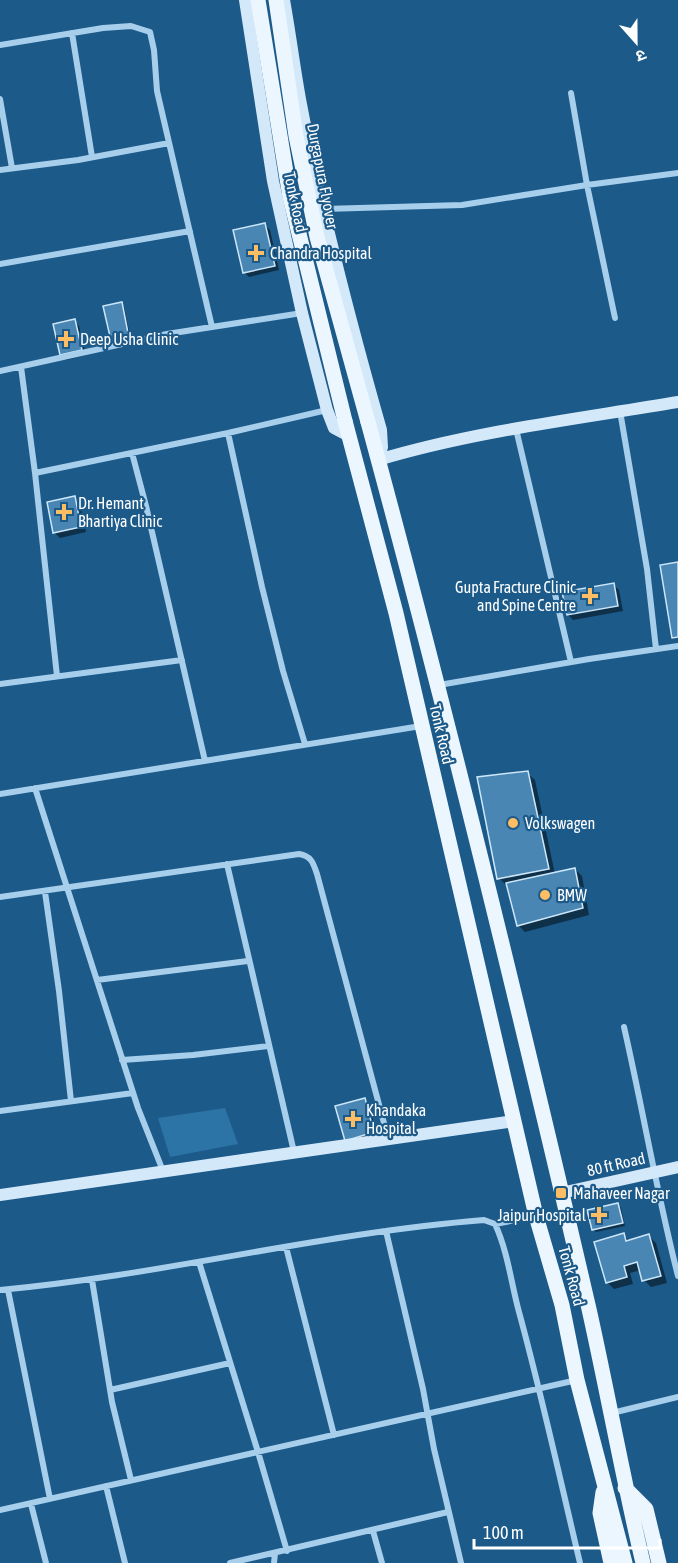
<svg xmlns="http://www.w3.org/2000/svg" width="678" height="1563" font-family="'Asap Condensed','Noto Sans Devanagari',sans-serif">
<rect width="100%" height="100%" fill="#1c5a8a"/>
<!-- green -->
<path fill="#2c73a6" d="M225 1108 238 1144 170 1157 158 1118Z"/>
<!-- shadow -->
<path fill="#0007" d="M265 225 270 230 279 270 249 277 244 272Z
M121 303 124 307 131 340 115 344 112 341Z
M74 321 79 326 86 355 66 360 61 354Z
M74 498 80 503 86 532 60 538 55 533Z
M614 585 619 590 623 611 573 620 568 615Z
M527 773 535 780 555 874 575 869 582 876 589 915 525 932 518 925 508 884 506 885 499 878Z
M364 1100 369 1105 378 1137 351 1145Z
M618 1204 621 1208 625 1226 596 1232 593 1229Z
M623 1235 630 1241 649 1236 656 1243 667 1283 651 1287 644 1280 641 1270 630 1273 633 1284 614 1289 607 1282Z"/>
<!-- building -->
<path fill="#4986b4" stroke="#cce6f9" stroke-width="1.5" d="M265 223 275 266 243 273 233 230Z
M122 302 129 338 111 341 103 306Z
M75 319 82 350 60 355 53 324Z
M75 496 81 527 53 533 47 502Z
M678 562V637L672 638 660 565Z
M614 583 618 606 567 615 562 592Z
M528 771 549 869 497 879 477 777Z
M575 868 583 908 517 926 506 883Z
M365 1098 374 1132 345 1141 335 1106Z
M618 1203 623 1223 592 1230 587 1210Z
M624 1233 626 1241 649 1234 661 1276 642 1281 637 1262 624 1266 627 1277 606 1283 594 1242Z"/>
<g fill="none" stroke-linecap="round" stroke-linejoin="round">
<!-- street -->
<path stroke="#a7cfec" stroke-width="6" d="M72 33 92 157
M0 45 103 28 131 26 150 32 154 50 157 91 212 327
M571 93 587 185 615 318
M0 99 12 168
M0 170 78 160 169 143
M324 209 462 205 587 185 678 173
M0 264 190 231
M21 367 35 473 57 676
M0 371 167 334 302 313
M620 411 647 569 656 649
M516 429 571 662
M228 433 262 587 283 671 305 744
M132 453 146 506 205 761
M35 473 228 433 327 410
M0 684 182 660
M439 685 589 659 678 646
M35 788 138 1108 163 1171
M0 794 421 726
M227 864 294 1152
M45 892 59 991 71 1101
M0 897 299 854C311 856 313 862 317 874L388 1138
M97 980 248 961
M624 1027C643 1110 657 1194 678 1276
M122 1060 193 1055 268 1046
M0 1111 133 1093
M495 1224 536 1216
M386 1231 423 1389 434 1449 461 1563
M286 1247 334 1435
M199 1262 258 1452 287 1551
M92 1280 112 1402 131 1480
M0 1290C162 1275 321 1233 484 1220L495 1224C508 1252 511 1283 519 1312 542 1396 560 1479 580 1563
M8 1290 50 1499
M110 1390 230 1363
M612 1413 678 1397
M106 1486 125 1563
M31 1504 46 1563
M0 1510 577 1380
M373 1531 382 1563
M230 1563 448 1512
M274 1563 275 1553"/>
<!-- secondary -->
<path stroke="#d3e8f9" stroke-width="12" d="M245 0 273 181 302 313 327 410 334 428 349 436
M284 0C290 33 294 66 300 99 321 211 350 321 381 430L382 447 378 459
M378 460C475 431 578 419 678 402
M561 1193 678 1167
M0 1195 514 1121"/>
<!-- primary -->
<path stroke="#ecf6ff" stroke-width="15" d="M345 421 396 613 536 1216 562 1305 577 1380 625 1563
M368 422C448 716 520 1012 589 1309 608 1394 623 1479 643 1563
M625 1488 646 1509 659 1563
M603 1492 600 1513 611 1563"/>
<!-- primary-bridge -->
<path stroke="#ecf6ff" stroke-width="15" d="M258 0 290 197 345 421
M276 0 296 136 317 237 368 422"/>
</g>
<!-- markers -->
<g fill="#fdbd64" stroke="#1c5a8a" stroke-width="2">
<path d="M253 244h6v6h6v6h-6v6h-6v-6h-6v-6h6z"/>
<path d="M63 330h6v6h6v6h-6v6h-6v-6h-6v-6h6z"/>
<path d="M61 503h6v6h6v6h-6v6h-6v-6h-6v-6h6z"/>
<path d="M587 587h6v6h6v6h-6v6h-6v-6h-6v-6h6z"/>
<circle cx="513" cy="823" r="6"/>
<circle cx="545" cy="895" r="6"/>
<path d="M350 1110h6v6h6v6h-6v6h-6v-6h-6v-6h6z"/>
<rect x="555" y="1187" width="12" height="12" rx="3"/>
<path d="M596 1206h6v6h6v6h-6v6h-6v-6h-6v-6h6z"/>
</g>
<g text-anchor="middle" stroke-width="4.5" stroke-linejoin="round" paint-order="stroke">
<!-- street labels -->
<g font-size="16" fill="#fff" stroke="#1c5a8a">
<text transform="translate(323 176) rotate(79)" y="6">Durgapura Flyover</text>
<text transform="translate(296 202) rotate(78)" y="6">Tonk Road</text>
<text transform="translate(442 734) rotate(77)" y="6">Tonk Road</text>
<text transform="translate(616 1164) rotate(-13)" y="6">80 ft Road</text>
<text transform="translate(572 1276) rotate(75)" y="6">Tonk Road</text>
</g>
<!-- poi labels -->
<g font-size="16" fill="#fff" stroke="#1c5a8a" text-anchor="start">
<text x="270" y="259">Chandra Hospital</text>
<text x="80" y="345">Deep Usha Clinic</text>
<text x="78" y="509">Dr. Hemant<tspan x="78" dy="18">Bhartiya Clinic</tspan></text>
<text x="576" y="593" text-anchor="end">Gupta Fracture Clinic<tspan x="576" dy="18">and Spine Centre</tspan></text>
<text x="525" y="829">Volkswagen</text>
<text x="557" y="901">BMW</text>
<text x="366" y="1116">Khandaka<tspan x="366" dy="18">Hospital</tspan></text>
<text x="573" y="1199">Mahaveer Nagar</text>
<text x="586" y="1221" text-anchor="end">Jaipur Hospital</text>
</g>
</g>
<!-- north arrow -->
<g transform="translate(636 42) rotate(159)" stroke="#1c5a8a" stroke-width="4.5" paint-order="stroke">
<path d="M0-4.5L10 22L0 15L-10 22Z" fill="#ffffff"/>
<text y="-9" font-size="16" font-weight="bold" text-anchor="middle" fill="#ffffff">उ</text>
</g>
<!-- scale -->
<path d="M474 1539v9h186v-9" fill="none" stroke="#ffffff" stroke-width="3"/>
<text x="483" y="1539" font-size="18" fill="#ffffff" stroke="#1c5a8a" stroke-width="4.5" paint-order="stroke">100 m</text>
</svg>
